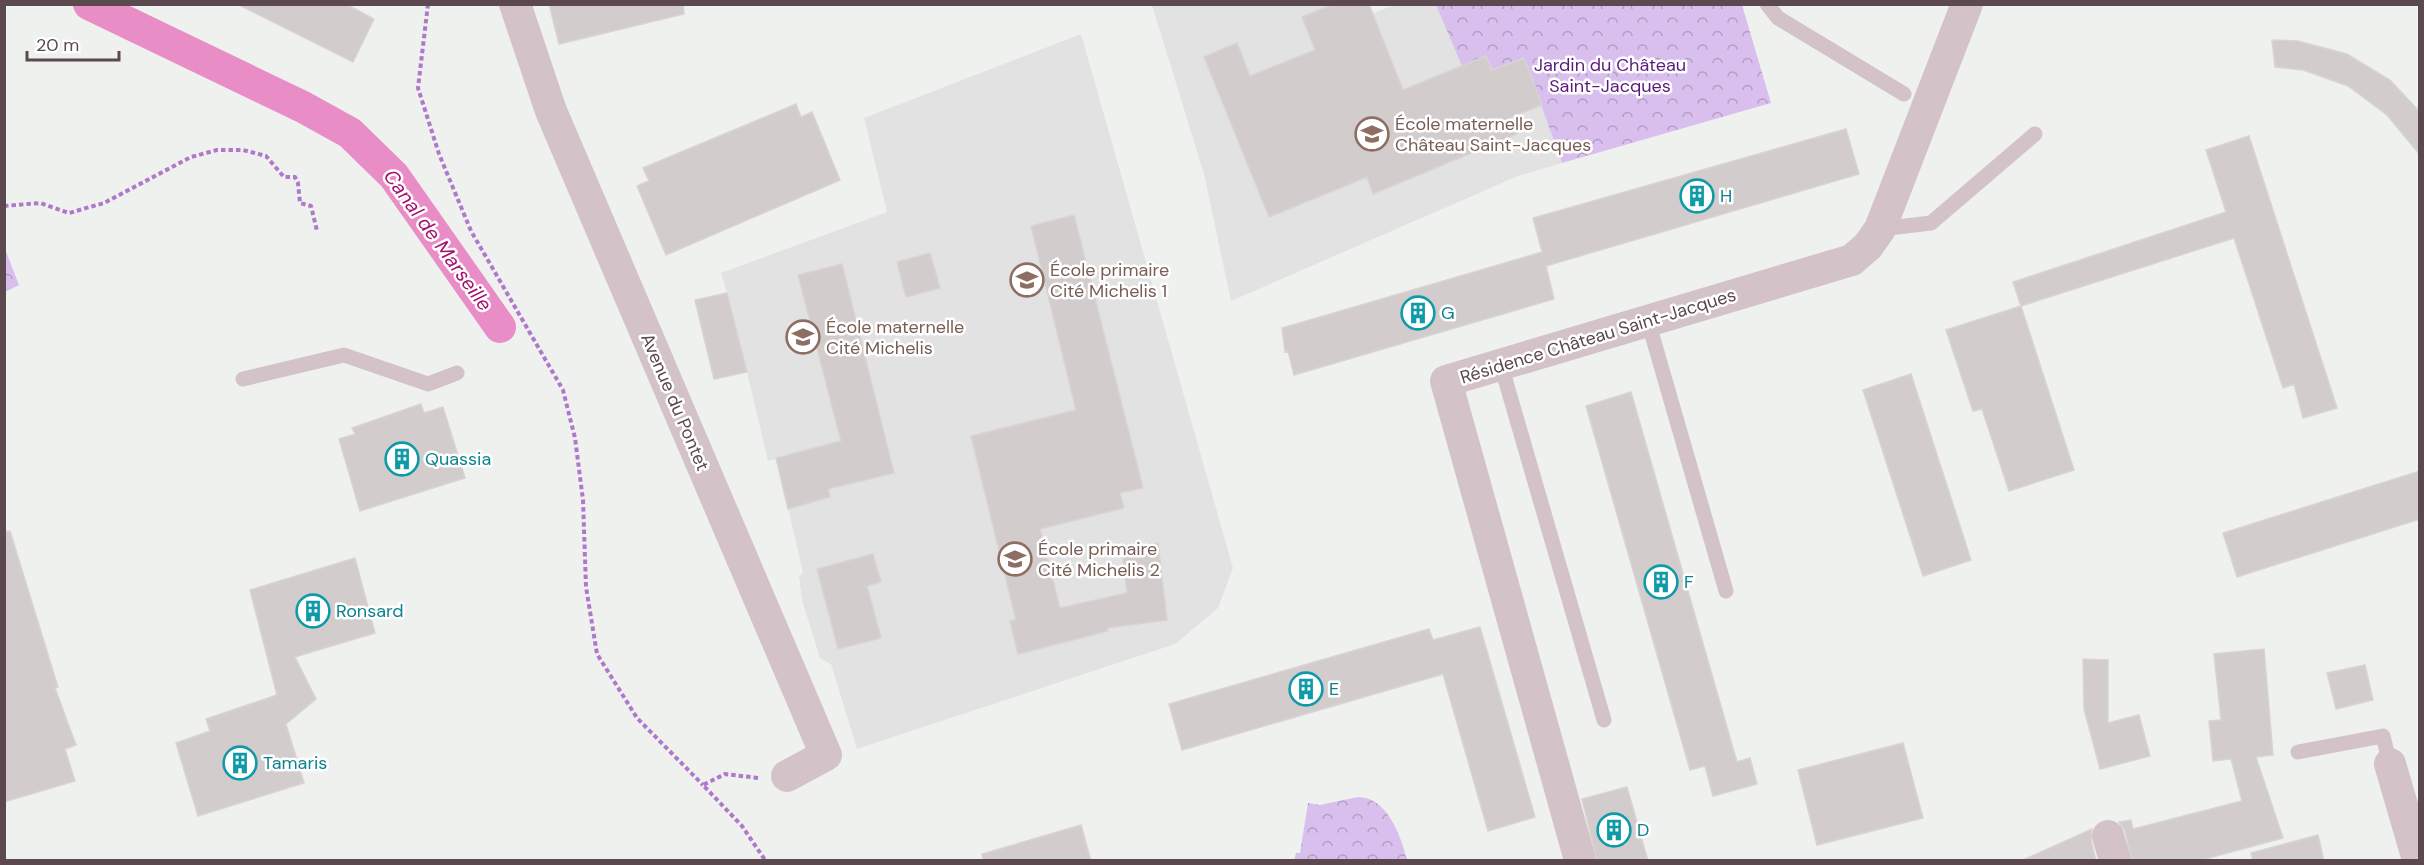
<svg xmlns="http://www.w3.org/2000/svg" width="2424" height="865" font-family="'DM Sans',sans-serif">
<defs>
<pattern id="forest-crowns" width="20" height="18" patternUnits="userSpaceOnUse" patternTransform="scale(1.5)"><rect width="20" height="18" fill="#d9bfee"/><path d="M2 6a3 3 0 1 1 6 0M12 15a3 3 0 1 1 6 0" fill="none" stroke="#b39dc3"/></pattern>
</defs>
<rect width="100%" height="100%" fill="#eff1ef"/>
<!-- education -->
<path fill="#e1e2e1" d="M1369 4 1373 13 1395 5H1436L1462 65 1486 56 1492 70 1524 58 1562 163 1518 176 1231 301 1204 174 1152 5Z
M1081 34 1233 568 1218 608 1175 644 857 749 831 664 820 658 802 600 799 576 803 573 777 459 768 461 747 372 714 379 695 300 727 293 721 273 887 212 864 118Z"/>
<!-- forest -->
<path fill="url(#forest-crowns)" d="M1436 5H1742L1771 103 1562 163 1524 58 1492 70 1486 56 1462 66Z
M4 246 19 285 5 292H4Z
M1358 797C1387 797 1401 836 1407 860H1294L1296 853H1300L1308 803 1320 805Z"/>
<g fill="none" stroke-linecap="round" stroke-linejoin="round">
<!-- canal -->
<path stroke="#e98dc6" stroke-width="32" d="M89 4 303 107 350 133 394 176 500 327"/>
</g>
<!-- building -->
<path fill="#d3cccd" stroke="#dad3d4" stroke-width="1.5" d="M237 4H346L374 19 353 62Z
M549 4H683L684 14 559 44Z
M1334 4H1369L1403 90 1486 56 1492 70 1524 58 1542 105 1511 117 1517 134 1373 194 1367 177 1269 217 1204 57 1237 43 1250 76 1315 50 1302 17Z
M2272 40 2298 41 2347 54 2390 80 2420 112V155L2387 115 2348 86 2303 70 2275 67Z
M796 104 801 117 812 112 840 180 666 255 637 186 649 181 643 168Z
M1846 129 1859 174 1546 266 1554 299 1294 375 1288 351 1285 352 1282 328 1542 252 1533 218Z
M2249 136 2337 408 2303 418 2294 384 2283 388 2234 238 2021 306 2013 282 2226 212 2206 150Z
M1074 215 1143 488 1120 493 1124 508 1040 529 1060 608 1127 593 1122 548 1158 543 1167 620 1107 628 1108 631 1018 654 1010 621 1016 620 971 436 1076 410 1031 226Z
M930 253 940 288 906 297 897 262Z
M842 264 894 473 828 489 830 497 788 509 776 458 841 441 798 275Z
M727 293 747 372 714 379 695 300Z
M2021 306 2074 470 2009 491 1982 409 1973 411 1946 330Z
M1911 374 1971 560 1923 576 1863 390Z
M1631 392 1737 762 1750 758 1757 784 1713 796 1705 766 1690 770 1586 406Z
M421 404 424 413 443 407 465 478 360 511 339 439 355 434 352 428Z
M2420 471V519L2237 577 2223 533Z
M10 531 58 687 55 688 76 745 65 749 75 781 4 802V532Z
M873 554 881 582 867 586 881 638 838 649 817 569Z
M355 558 375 633 295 657 316 699 286 724 304 783 198 816 176 743 210 731 206 719 277 695 250 590Z
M1480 627 1535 817 1488 831 1443 674 1182 750 1169 704 1429 629 1433 640Z
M2264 649 2273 755 2256 757 2283 838 2198 861H2132L2125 831 2119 822 2131 820 2133 829 2242 801 2231 759 2213 761 2209 721 2221 720 2214 654Z
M2083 659 2108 660V723L2139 715 2150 756 2100 769 2084 709Z
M2365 665 2373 700 2336 709 2327 673Z
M1903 743 1923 818 1817 845 1798 770Z
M1627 787 1648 861H1597L1582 799Z
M1081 825 1091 861H983L982 854Z
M2092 829 2091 840 2096 861H2021Z
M2318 835 2324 861H2253L2251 853Z"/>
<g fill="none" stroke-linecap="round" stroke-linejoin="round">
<!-- path -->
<path stroke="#b078ca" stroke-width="4" stroke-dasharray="4.5 3" stroke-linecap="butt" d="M428 4 418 88 439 154 471 231 563 390 575 438 583 500 586 587 597 654 637 718 703 785
M4 206 40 203 69 213 104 203 191 157 217 150H243L266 156 284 177H295L298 183 300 203 311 206 317 231
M758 778 725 774 703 785 742 826 765 860"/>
<!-- lane -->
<path stroke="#d3c3c9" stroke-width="15" d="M1767 4 1778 18 1904 94
M1880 229 1931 223 2035 134
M1648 321 1726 591
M1501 365 1604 720
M243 379 344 355 428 384 457 373
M2298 752 2383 736 2390 764"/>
<!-- street -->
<path stroke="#d3c3c9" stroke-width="32" d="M515 4 551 111 826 755 787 776
M2390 764 2418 860
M2108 836 2115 860
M1580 860 1446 381 1852 260 1868 246 1880 229 1967 4"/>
</g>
<!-- icons -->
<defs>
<symbol id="school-ring" viewBox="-11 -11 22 22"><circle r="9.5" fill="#fff" stroke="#8d6e63" stroke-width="1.5"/><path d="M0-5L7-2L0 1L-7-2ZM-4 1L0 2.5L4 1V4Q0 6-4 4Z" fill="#8d6e63"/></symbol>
<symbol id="building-ring" viewBox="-11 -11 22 22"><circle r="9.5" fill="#fff" stroke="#0f9aa8" stroke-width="1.5"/><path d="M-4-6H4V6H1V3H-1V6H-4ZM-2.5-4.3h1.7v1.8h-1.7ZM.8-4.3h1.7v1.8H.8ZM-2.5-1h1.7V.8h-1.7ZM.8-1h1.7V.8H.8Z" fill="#0f9aa8"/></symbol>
</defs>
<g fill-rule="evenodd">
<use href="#school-ring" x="1353" y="115" width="38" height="38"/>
<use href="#building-ring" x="1678" y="177" width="38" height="38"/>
<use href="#school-ring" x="1008" y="261" width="38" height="38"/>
<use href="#building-ring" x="1399" y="294" width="38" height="38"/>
<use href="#school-ring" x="784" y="318" width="38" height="38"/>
<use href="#building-ring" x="383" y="440" width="38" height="38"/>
<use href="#school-ring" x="996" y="540" width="38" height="38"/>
<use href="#building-ring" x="1642" y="563" width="38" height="38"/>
<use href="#building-ring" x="294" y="592" width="38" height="38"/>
<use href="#building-ring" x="1287" y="670" width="38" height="38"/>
<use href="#building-ring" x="221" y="744" width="38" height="38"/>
<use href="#building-ring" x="1595" y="811" width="38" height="38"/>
</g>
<g text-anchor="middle" stroke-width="5" stroke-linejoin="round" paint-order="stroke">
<!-- park labels -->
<g font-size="18" fill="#5b1a7b" stroke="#fff">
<text x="1610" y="71">Jardin du Château<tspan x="1610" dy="21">Saint-Jacques</tspan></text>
</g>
<!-- education labels -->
<g font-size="18" fill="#785e54" stroke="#fff" text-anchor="start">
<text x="1395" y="130">École maternelle<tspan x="1395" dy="21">Château Saint-Jacques</tspan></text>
<text x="1050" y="276">École primaire<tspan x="1050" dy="21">Cité Michelis 1</tspan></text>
<text x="826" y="333">École maternelle<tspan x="826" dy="21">Cité Michelis</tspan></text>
<text x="1038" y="555">École primaire<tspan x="1038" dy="21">Cité Michelis 2</tspan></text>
</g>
<!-- culture labels -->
<g font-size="18" fill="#0d838f" stroke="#fff" text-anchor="start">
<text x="1720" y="202">H</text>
<text x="1441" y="319">G</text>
<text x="425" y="465">Quassia</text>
<text x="1684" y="588">F</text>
<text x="336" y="617">Ronsard</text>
<text x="1329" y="695">E</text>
<text x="263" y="769">Tamaris</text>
<text x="1637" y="836">D</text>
</g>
<!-- street labels -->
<g font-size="18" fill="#5c484f" stroke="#fff">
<text transform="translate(1598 336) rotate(-17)" y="6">Résidence Château Saint-Jacques</text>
<text transform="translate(675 402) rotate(67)" y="6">Avenue du Pontet</text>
</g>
<!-- water labels -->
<g font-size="20" font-style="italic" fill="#a5116d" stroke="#fff">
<text transform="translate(438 240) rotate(54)" y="7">Canal de Marseille</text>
</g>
</g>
<!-- border -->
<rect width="2424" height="865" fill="none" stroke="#5c484f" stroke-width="12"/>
<!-- scale -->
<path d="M27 51v9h92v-9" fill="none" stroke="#5c484f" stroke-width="3"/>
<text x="36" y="51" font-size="18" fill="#5c484f" stroke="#ffffff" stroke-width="4.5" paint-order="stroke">20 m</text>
</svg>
